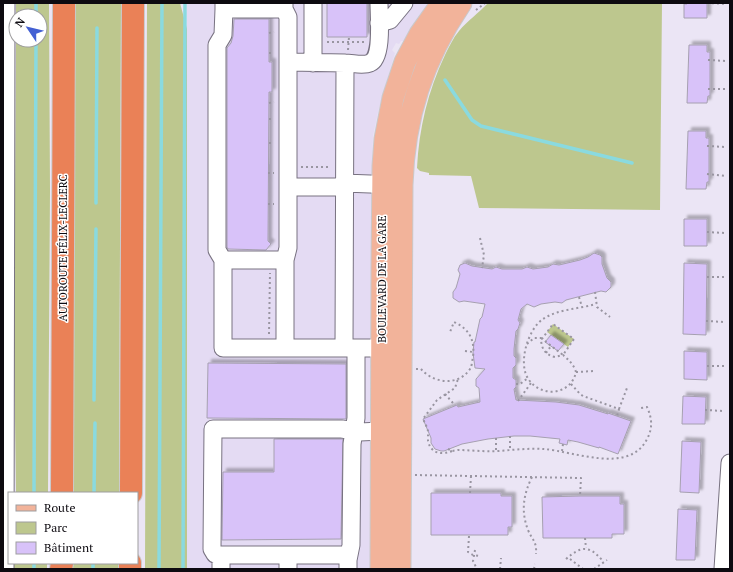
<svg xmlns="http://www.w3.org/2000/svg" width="733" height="572" font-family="'PT Serif',serif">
<defs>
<filter id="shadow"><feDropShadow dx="3.5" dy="-3.5" stdDeviation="1" flood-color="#0004"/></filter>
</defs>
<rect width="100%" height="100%" fill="#ebe5f5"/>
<!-- built -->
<path fill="#e4dbf3" d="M187 3H433L403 41H401L399 44 396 43 392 50 395 53 379 108 373 136 372 170 376 201 374 569H187L186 397Z"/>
<!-- green -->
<path fill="#bdc78e" d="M16 3H49L50 191 48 493H16L14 343 16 40H40V16H16Z
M75 3H121L119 493H73Z
M147 3H180L187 29V569H145Z
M488 3H662L660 210 479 208 471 176 429 175V173L420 171 417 168C419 128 428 91 445 55 449 47 453 38 459 31 468 20 479 13 488 3Z
M553 324 574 339 568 347 547 332Z
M14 563H47V569H14Z
M73 563H118V569H73Z"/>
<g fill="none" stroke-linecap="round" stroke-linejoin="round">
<!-- stream -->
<path stroke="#8adadf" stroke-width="3.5" d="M36 16V3
M445 80 472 120 481 126 632 163
M96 203 97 28
M94 400 96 229
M34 493 36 40
M94 493 95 423
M34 569V563
M93 569V563
M159 569 162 3
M183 569 185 3"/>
</g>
<!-- building -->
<path fill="#d8c2f9" stroke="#a6a0b0" filter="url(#shadow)" d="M327 3H367V37H327Z
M687 3H707V18H684V4H687Z
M234 19H269V62H272V92H269L268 241 271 244 266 250 228 249 227 247V48L231 43 233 36Z
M689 45H707V52H710V96H708L707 103H687Z
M688 131H706V138H709V182H707L706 189H686Z
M684 219H707V246H684Z
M594 253 600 255 602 257V264L607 278 611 282V287L606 292 601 291 566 300 562 303 555 302 541 304 534 307 527 304 521 309 518 320 520 323 518 329 516 331 514 349V356L516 358V365L513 368V378L516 380V387L514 389 516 400 556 402 579 405 608 414V413L631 421 618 454 599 447V448L578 442 568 440 567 445 559 443 560 439 530 436H514L488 439 462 444 444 451H441L435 449 431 443V438L423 419 457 405 458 407 480 402 479 388 476 386V379L485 369 475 368 473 353 474 342H475L480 319 482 317 485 304 464 301 459 302 453 298V292L456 288 460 274 458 270 460 265 465 263 472 266 492 269 496 267 502 269H522L527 267 533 269 548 267 553 264 559 265 580 260 588 257Z
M684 263 707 264 706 335 683 334Z
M551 335 564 344 558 351 545 342Z
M684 351 707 352V380L684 379Z
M208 363 346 364V419L207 418Z
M683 396 706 397 705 424H682Z
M274 439H343L341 539 222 540 223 472H274Z
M682 441 701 442 699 493 680 492Z
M431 493H501V496H512V527H508V535H431Z
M580 496H620V504H624V534H612V538H543L542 497Z
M678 509 697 510 695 560H676Z"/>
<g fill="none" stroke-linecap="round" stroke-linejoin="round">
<defs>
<path id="minor" d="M224 3V9H284
M284 3V9L288 17V248L285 260V348H344
M313 3V63
M379 23 390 20 404 3
M288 62 345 63 344 348H382
M345 63C353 63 363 66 370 63 383 58 379 15 379 3
M288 187H338L344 183 396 185
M223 260 217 250V45L223 35 224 9
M285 348H223V260H285
M221 555 215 554 212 549 213 429H342L360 432 381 431
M288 555V569
M5 569 6 3
M221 569V555H349
M348 569V560L351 545 352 444 356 418V348
M723 569 730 463"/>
<path id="major" d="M381 569 382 265 383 166 385 139 393 98 405 62 420 34 442 3
M400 569 402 185C404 117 423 59 461 3"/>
<path id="highway" d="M62 493 64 3
M131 493 133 3
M61 569 62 563
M130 569V563"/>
</defs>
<!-- minor casing -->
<use href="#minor" stroke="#787281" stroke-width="19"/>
<!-- major casing -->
<use href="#major" stroke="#cac9ca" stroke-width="23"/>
<!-- highway casing -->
<use href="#highway" stroke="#cac9ca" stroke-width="24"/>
<!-- path -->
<path stroke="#9995a1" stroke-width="2" stroke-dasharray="2 3" stroke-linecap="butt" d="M707 3 727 4
M476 10 485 3
M269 33 274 32
M327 42H365
M348 50 349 37
M269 53H274
M708 60 727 61
M708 89H726
M269 103 274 102
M269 119H274
M269 143H274
M707 146 726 147
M301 167H331
M268 173H274
M707 174 726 176
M268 204H274
M707 232 725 233
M480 238 484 255 482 268
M707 277H725
M595 292 597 307 610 317
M579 297 582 307
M706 321 725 322
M269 334 270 273
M541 338 563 355 574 339 553 324 542 339
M527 344 534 338H541C541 348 545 355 555 357L563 355C569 360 574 365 576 372 571 395 542 398 529 380 517 364 528 329 543 319 558 309 579 309 596 304
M465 351 473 352
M546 353 551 346
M707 366H725
M416 369H421C433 383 458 387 470 369 472 366 472 361 473 357 475 341 470 329 454 322L450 332
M576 372 595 371
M516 384H520L528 378
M571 384 580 394 583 396 619 409 617 416
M445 394 453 403 454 406
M518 401 531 383
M619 409 627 388
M705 410 724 411
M510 436V450
M496 438V451
M448 449 452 451 458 450C471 450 484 452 498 451 513 450 528 448 543 449 574 451 629 475 647 439 653 428 652 418 647 407L641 408
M452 451C442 455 431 454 428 441 428 438 428 435 428 431 427 427 425 423 423 419L437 400 455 388 458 379
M562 451 563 444
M415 475 581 478 580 496
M532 477C523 495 521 512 528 530 532 540 537 541 536 554
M470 493 471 476
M469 536 468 552 473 555 480 556
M585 538 586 548
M475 550 473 561 477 569
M566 559C581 546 589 545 602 560
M570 559 583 569
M500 569 501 558
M534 569 535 564
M594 569 607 560"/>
<!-- minor -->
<use href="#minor" stroke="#fff" stroke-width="17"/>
<!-- major -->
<use href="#major" stroke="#f2b39a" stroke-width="21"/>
<!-- highway -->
<use href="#highway" stroke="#ea8157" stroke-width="22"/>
</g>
<g text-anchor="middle" stroke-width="3" stroke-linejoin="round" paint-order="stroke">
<!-- street labels -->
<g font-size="11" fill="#0d0a10" stroke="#fff">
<text transform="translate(63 248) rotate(-90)" y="4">AUTOROUTE FÉLIX-LECLERC</text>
<text transform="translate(382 279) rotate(-90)" y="4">BOULEVARD DE LA GARE</text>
</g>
</g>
<!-- border -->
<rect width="733" height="572" fill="none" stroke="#0d0a10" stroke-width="8"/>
<!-- legend -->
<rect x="8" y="492" width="130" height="72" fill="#ffffff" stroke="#9e9d9f"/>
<rect x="16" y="505" width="20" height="6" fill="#f2b39a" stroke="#9e9d9f"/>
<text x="44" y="512" font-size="12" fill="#0d0a10">Route</text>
<rect x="16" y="522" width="20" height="12" fill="#bdc78e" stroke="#9e9d9f"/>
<text x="44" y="532" font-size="12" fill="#0d0a10">Parc</text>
<rect x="16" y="542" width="20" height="12" fill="#d8c2f9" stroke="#9e9d9f"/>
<text x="44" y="552" font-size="12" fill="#0d0a10">Bâtiment</text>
<!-- north arrow -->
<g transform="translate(28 28) rotate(305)"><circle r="19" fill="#ffffff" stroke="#9e9d9f"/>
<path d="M0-3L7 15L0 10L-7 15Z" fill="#4360d3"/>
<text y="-6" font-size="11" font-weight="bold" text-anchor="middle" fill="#0d0a10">N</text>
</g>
</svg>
